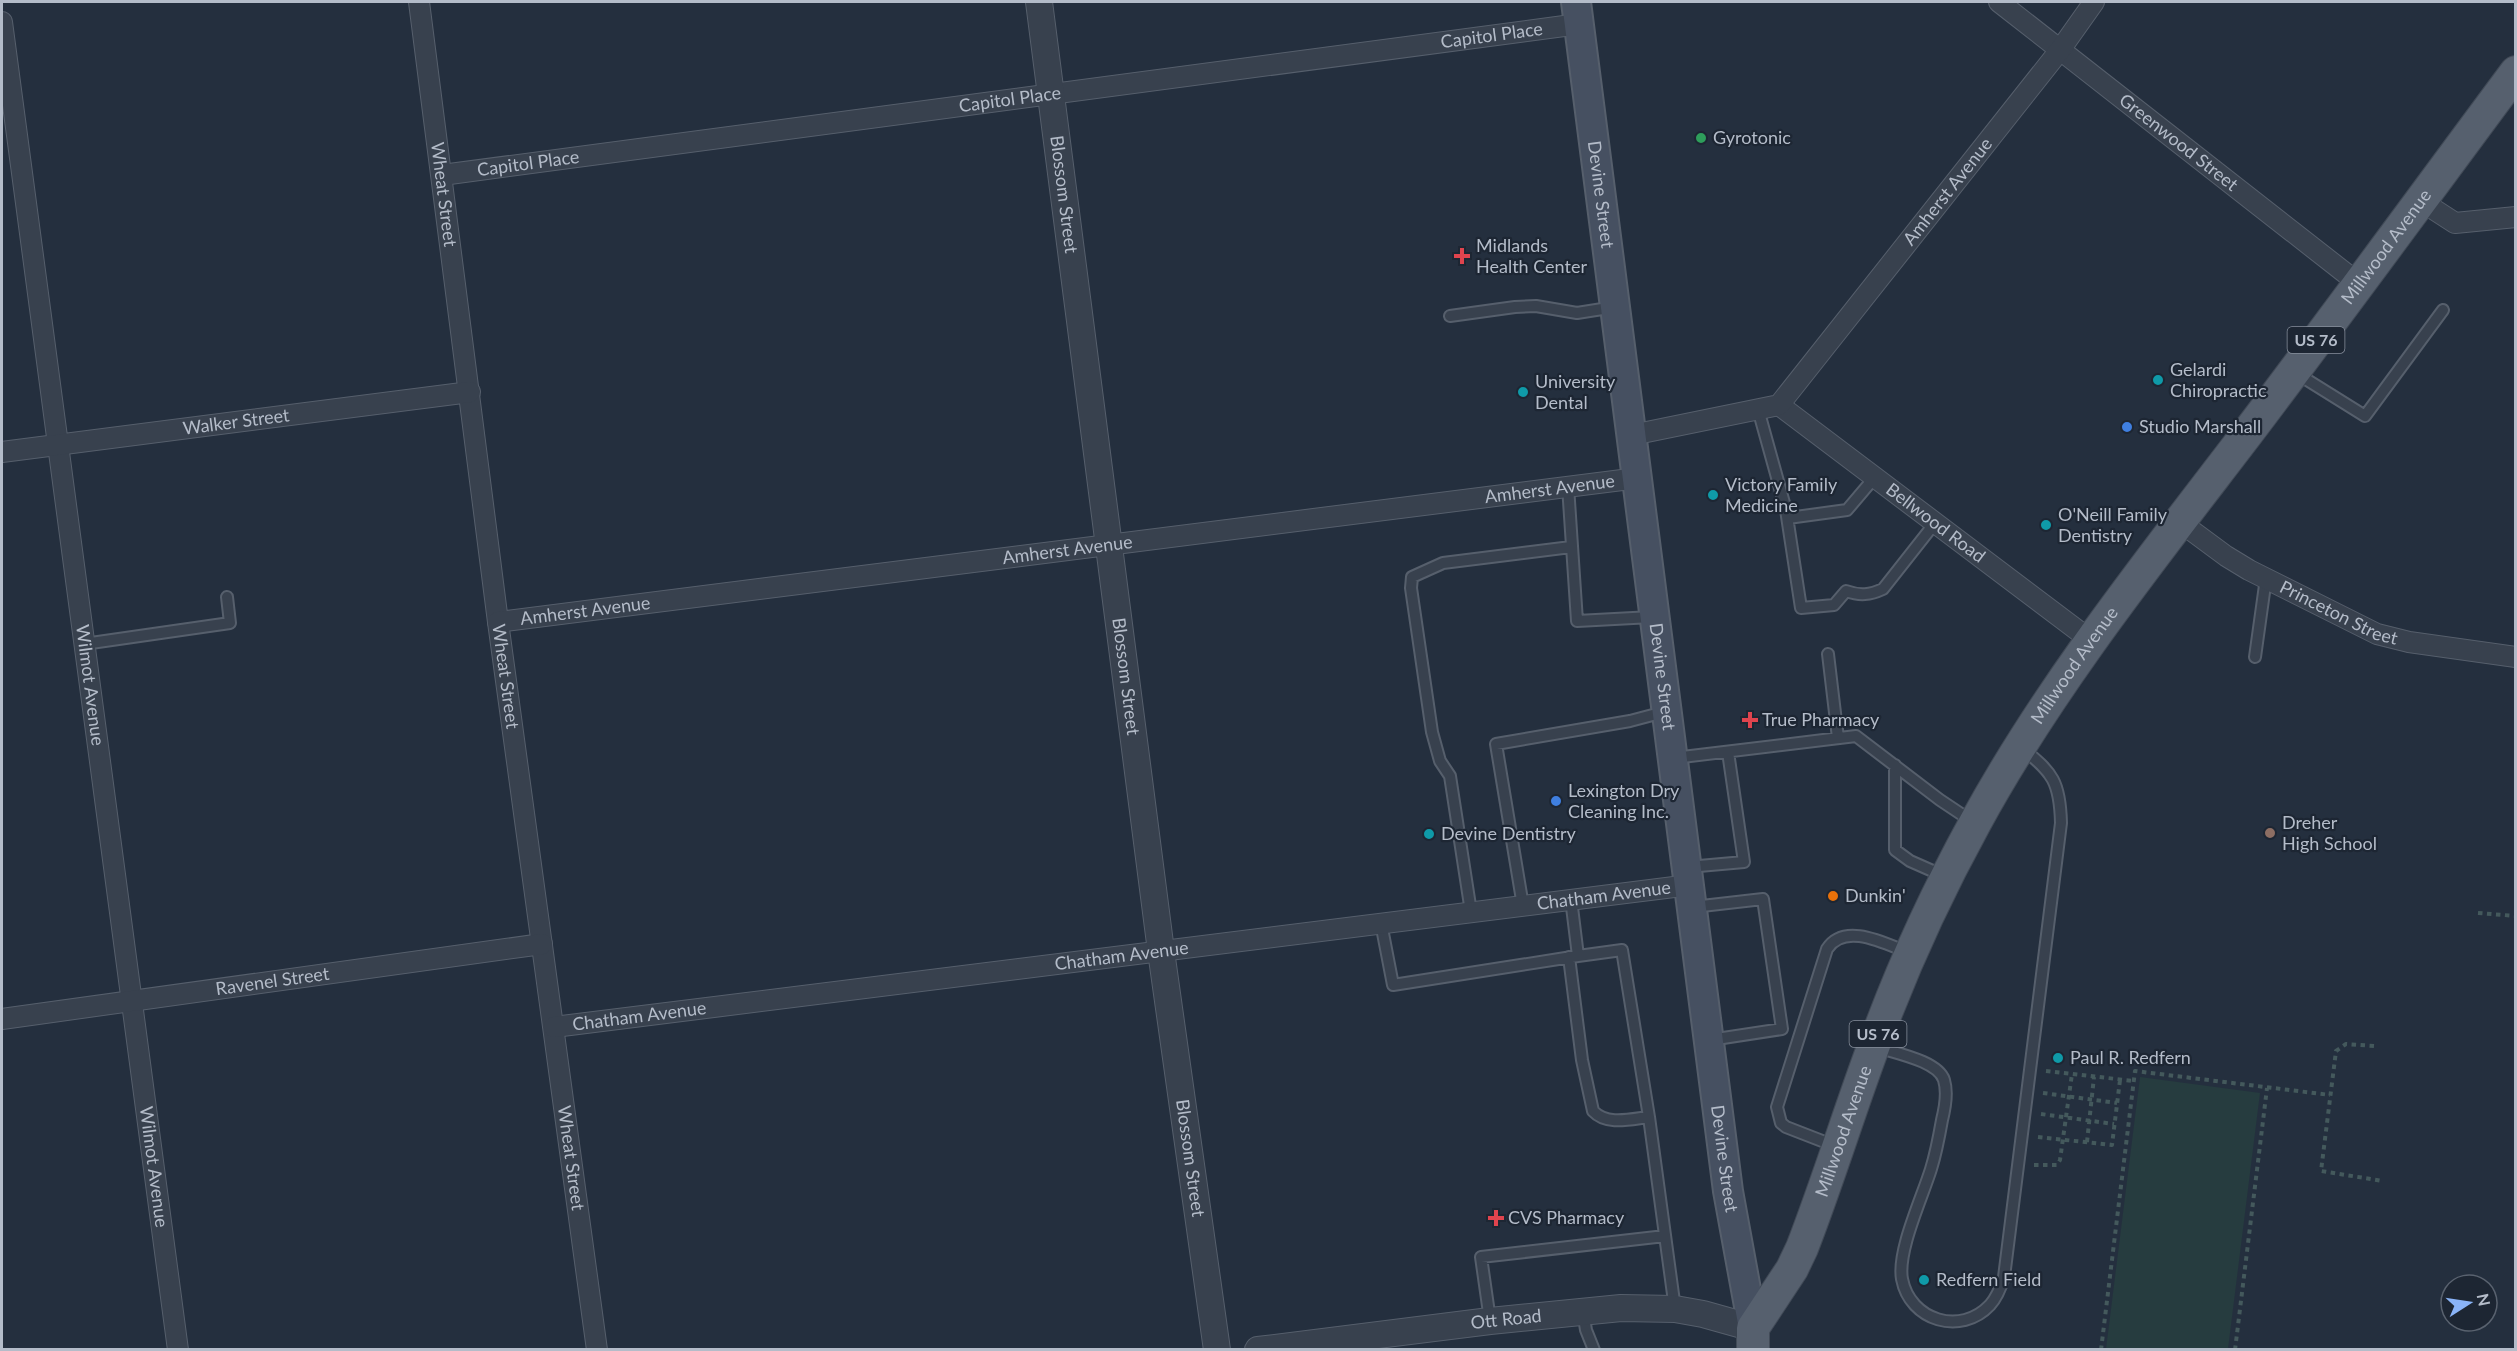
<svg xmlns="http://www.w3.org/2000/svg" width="2517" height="1351" font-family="Lato,sans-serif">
<rect width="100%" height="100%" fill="#242f3e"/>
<!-- green -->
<path fill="#263c3f" d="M2140 1077 2260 1093 2228 1349H2106Z"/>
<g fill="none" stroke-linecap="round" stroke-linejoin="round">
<defs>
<path id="service" d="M1450 316 1515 307 1536 306 1577 313 1615 307
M2296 373 2365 416 2443 310
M1758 409 1786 510 1801 608 1834 605 1846 591C1860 596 1870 595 1883 589L1935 523
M1568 486 1577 621 1652 617
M1788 518 1847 510 1875 477
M84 644 230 623 227 597
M1828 654 1838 738
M2255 657 2266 578
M1674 758 1856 736 1940 800 1973 822
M1895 765V850L1910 861 1944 876
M1688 867 1744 862 1728 752
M1523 906 1496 744 1630 721 1664 712
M1693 907 1763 899 1782 1029 1710 1040
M1471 912 1450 776 1440 761 1432 732 1411 588 1412 577 1443 563 1571 547
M1381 923 1393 985 1578 956 1571 899
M1578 956 1622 950 1649 1117 1675 1309
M1569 957 1582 1060 1593 1111C1607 1126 1631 1119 1649 1117
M1877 1047C1895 1053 1938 1061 1944 1080 1948 1093 1945 1108 1942 1120 1939 1137 1936 1153 1931 1169 1922 1198 1897 1251 1902 1279 1910 1321 1961 1336 1990 1305 1997 1297 2001 1287 2004 1277L2061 823C2060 782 2053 773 2022 748
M1835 1146 1786 1127 1781 1123 1777 1107 1827 949C1844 922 1884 943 1907 952
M1583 1311 1586 1330 1594 1350
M1490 1320 1481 1257 1665 1236"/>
<g id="minor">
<path id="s1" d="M419 2 498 622 597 1350"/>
<path id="s2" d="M1999 2 2358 283"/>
<path id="s3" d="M2 22 178 1350"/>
<path id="s4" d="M442 175 1579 24"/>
<path d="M2421 201 2455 223 2516 217"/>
<path id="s5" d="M1779 405 2093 642"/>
<path id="s6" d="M1632 435 1779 405 2060 50 2094 2"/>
<path id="s7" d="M2 452 470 392"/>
<path id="s8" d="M2180 522 2226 556 2249 570 2377 634 2409 642 2516 657"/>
<path id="s9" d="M498 622 1638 478"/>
<path id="s10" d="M2 1019 542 944"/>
<path id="s11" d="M554 1027 1690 885"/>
</g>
<g id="tertiary">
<path id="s12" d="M1039 2 1161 951 1217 1350"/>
<path id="s13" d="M1258 1350 1490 1321 1621 1308 1675 1309 1703 1314 1753 1328"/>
</g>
<g id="secondary">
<path id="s14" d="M1576 2 1728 1191 1753 1328"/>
</g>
<g id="primary">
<path id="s15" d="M1753 1350V1328L1792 1269 1802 1248C1828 1181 1849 1112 1874 1045 1902 968 1936 894 1975 823 2049 687 2152 558 2246 435 2337 315 2426 193 2516 72"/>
</g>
</defs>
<!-- service casing -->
<use href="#service" stroke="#565f6c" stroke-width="14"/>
<!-- minor casing -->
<use href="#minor" stroke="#565f6c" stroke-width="22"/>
<!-- tertiary casing -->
<use href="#tertiary" stroke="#565f6c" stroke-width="28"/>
<!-- secondary casing -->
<use href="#secondary" stroke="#565f6c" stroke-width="32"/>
<!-- primary casing -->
<use href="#primary" stroke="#414a57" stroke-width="34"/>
<!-- path -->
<path stroke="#44595c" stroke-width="4" stroke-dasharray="4.5 4.5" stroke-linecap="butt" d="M2478 913 2516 916
M2374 1046 2346 1044 2336 1051 2321 1171 2383 1181
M2046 1071 2134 1081
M2043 1093 2117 1103
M2041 1114 2114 1124
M2038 1137 2112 1145 2120 1080
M2087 1142 2094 1077
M2034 1165H2057L2060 1160 2072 1074
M2101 1350 2135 1071 2330 1095
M2235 1350 2267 1088"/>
<!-- service -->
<use href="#service" stroke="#38414e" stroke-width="10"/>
<!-- minor -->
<use href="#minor" stroke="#38414e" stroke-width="20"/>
<!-- tertiary -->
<use href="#tertiary" stroke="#38414e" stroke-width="26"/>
<!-- secondary -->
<use href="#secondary" stroke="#465061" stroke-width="28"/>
<!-- primary -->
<use href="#primary" stroke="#56606e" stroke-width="32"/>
</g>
<!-- markers -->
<circle fill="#2e9e5b" stroke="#1d2633" stroke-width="2" cx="1701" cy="138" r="6"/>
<g fill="#e0444e" stroke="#1d2633" stroke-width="2">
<path d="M1459 247h6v6h6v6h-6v6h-6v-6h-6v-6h6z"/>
<path d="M1747 711h6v6h6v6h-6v6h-6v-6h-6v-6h6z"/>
<path d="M1493 1209h6v6h6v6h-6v6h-6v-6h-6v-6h6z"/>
</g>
<g fill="#0f9aa8" stroke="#1d2633" stroke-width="2">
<circle cx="2158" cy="380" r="6"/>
<circle cx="1523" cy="392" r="6"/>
<circle cx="1713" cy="495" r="6"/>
<circle cx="2046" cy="525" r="6"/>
<circle cx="1429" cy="834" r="6"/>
<circle cx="2058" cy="1058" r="6"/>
<circle cx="1924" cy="1280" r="6"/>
</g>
<g fill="#3f7fe0" stroke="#1d2633" stroke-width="2">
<circle cx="2127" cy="427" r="6"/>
<circle cx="1556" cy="801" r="6"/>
</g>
<circle fill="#8d6e63" stroke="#1d2633" stroke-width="2" cx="2270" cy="833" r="6"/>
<circle fill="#e8710a" stroke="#1d2633" stroke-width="2" cx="1833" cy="896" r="6"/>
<g text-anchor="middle" stroke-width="4.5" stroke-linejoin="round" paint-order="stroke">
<!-- shield labels -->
<g fill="#1d2633" stroke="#878f9c" stroke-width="1.5">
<rect x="2287.5" y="327" width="57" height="26" rx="4.5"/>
<rect x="1849.5" y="1021" width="57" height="26" rx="4.5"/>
</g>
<g font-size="16" font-weight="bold" fill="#b4bcc9">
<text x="2316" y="346">US 76</text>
<text x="1878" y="1040">US 76</text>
</g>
<!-- street labels -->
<g font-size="18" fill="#b4bcc9" stroke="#1d2633">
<text dy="6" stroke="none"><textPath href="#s4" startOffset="1059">Capitol Place</textPath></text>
<text dy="6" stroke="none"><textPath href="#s4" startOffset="573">Capitol Place</textPath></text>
<text dy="6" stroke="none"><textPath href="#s2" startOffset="228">Greenwood Street</textPath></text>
<text dy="6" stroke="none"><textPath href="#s4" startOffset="87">Capitol Place</textPath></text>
<text dy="6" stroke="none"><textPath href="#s6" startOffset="422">Amherst Avenue</textPath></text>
<text dy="6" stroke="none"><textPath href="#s1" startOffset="194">Wheat Street</textPath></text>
<text dy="6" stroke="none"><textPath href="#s12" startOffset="194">Blossom Street</textPath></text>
<text dy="6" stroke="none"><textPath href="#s14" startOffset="194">Devine Street</textPath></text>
<text dy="6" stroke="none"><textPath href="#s15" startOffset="1284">Millwood Avenue</textPath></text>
<text dy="6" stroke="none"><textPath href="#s7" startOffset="236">Walker Street</textPath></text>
<text dy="6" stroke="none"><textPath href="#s9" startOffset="1060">Amherst Avenue</textPath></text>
<text dy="6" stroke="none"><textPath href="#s5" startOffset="196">Bellwood Road</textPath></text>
<text dy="6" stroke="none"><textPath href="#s9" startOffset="574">Amherst Avenue</textPath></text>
<text dy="6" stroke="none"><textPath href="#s9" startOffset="88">Amherst Avenue</textPath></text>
<text dy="6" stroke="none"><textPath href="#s8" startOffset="184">Princeton Street</textPath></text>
<text dy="6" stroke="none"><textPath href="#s15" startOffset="762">Millwood Avenue</textPath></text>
<text dy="6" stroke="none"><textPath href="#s1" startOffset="680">Wheat Street</textPath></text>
<text dy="6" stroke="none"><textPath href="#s12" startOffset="680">Blossom Street</textPath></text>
<text dy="6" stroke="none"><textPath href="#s14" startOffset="680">Devine Street</textPath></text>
<text dy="6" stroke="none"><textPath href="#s3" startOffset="669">Wilmot Avenue</textPath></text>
<text dy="6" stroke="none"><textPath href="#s11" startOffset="1058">Chatham Avenue</textPath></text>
<text dy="6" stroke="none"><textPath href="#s11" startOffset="572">Chatham Avenue</textPath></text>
<text dy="6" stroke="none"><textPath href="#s10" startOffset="273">Ravenel Street</textPath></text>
<text dy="6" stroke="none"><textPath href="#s11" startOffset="86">Chatham Avenue</textPath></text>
<text dy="6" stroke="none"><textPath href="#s15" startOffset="240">Millwood Avenue</textPath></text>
<text dy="6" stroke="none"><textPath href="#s1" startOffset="1166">Wheat Street</textPath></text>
<text dy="6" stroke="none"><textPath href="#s12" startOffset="1166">Blossom Street</textPath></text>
<text dy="6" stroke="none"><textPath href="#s14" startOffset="1166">Devine Street</textPath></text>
<text dy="6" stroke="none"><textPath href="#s3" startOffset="1155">Wilmot Avenue</textPath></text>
<text dy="6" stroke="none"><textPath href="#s13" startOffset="250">Ott Road</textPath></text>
</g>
<!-- poi labels -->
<g font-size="18" fill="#b4bcc9" stroke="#1d2633" text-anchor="start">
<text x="1713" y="144">Gyrotonic</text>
<text x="1476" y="252">Midlands<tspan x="1476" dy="21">Health Center</tspan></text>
<text x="2170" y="376">Gelardi<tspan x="2170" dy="21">Chiropractic</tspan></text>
<text x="1535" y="388">University<tspan x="1535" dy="21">Dental</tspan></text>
<text x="2139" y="433">Studio Marshall</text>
<text x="1725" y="491">Victory Family<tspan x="1725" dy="21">Medicine</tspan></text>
<text x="2058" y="521">O'Neill Family<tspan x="2058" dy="21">Dentistry</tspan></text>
<text x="1762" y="726">True Pharmacy</text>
<text x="1568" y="797">Lexington Dry<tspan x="1568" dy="21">Cleaning Inc.</tspan></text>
<text x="2282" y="829">Dreher<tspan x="2282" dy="21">High School</tspan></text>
<text x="1441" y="840">Devine Dentistry</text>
<text x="1845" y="902">Dunkin'</text>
<text x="2070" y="1064">Paul R. Redfern</text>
<text x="1508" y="1224">CVS Pharmacy</text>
<text x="1936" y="1286">Redfern Field</text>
</g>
</g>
<!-- border -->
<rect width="2517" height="1351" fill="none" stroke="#b4bcc9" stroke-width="6"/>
<!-- north arrow -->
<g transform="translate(2469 1303) rotate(78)"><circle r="28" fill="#1d2633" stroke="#59626f" stroke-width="1.5"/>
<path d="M0-4.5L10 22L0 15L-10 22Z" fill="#8ab4f8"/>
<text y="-9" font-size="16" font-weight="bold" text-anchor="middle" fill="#b4bcc9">N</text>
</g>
</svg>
